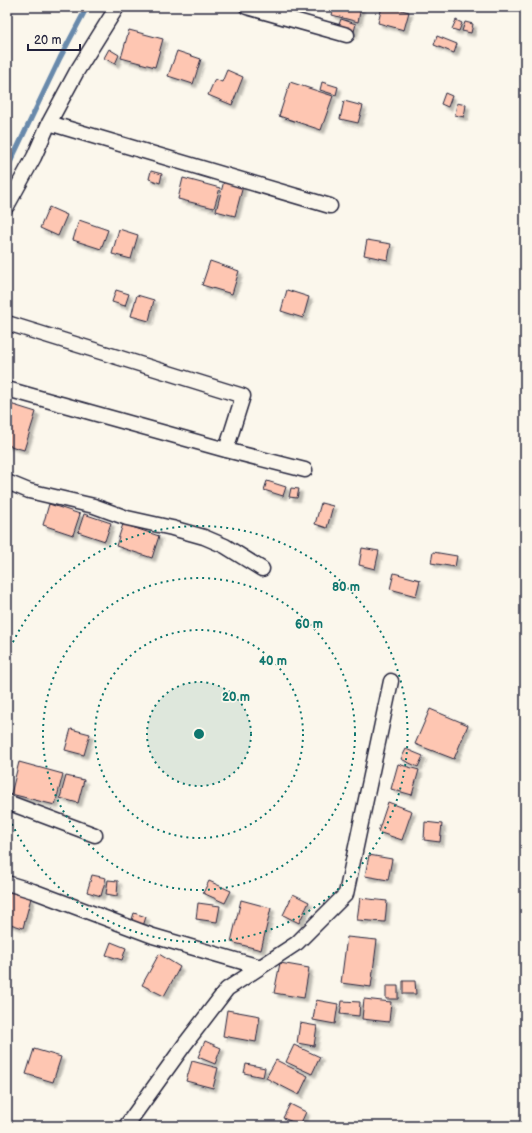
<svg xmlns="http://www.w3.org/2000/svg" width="532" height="1133" font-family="'Balsamiq Sans',sans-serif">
<defs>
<filter id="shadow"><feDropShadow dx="3.5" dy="3.5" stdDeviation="1" flood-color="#0004"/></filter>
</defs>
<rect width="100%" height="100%" fill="#fbf7ec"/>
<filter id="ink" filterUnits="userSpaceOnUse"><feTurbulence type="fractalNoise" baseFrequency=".025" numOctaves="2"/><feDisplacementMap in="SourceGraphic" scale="8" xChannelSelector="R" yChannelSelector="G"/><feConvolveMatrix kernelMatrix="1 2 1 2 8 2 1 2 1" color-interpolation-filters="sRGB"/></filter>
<g filter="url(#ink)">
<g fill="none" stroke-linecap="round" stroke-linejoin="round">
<!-- stream -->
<path stroke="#6889ab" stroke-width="5" d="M7 169 60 58 87 7"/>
</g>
<!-- building -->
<path fill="#fec6b2" stroke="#22223b" filter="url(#shadow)" d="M334 7H361L358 22 332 15Z
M382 7H390L409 12 404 30 378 23Z
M341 19 356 24 353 35 337 30Z
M456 20 462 23 459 31 452 29Z
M465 22 473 24 471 33 462 31Z
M129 30 163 39 155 67 121 58Z
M437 36 457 44 454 53 434 45Z
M109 49 119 55 115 64 104 58Z
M177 51 201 59 193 84 168 76Z
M227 70 243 77 232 105 208 95 215 79 222 82Z
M290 82 333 96 321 130 279 116Z
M322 82 338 87 336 95 320 90Z
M445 93 452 96 448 107 441 104Z
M344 101 363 106 358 123 340 119Z
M457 103 466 105 464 117 455 115Z
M151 171 162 174 160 183 149 179Z
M225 177 244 182 235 216 216 211Z
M183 178 220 188 214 208 178 199Z
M49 207 67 215 58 236 40 228Z
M79 220 108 230 101 249 73 240Z
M119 229 138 235 131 259 112 254Z
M367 240 391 244 388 260 364 255Z
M210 261 239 271 232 294 202 285Z
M116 290 129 294 125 306 112 302Z
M287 290 309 297 303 318 281 311Z
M137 295 154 300 149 321 131 316Z
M7 403 36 412 24 450 7 445Z
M267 481 286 487 283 496 264 490Z
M291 488 299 489 297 498 289 497Z
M321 503 333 506 327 528 315 524Z
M49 504 80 514 73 535 43 525Z
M84 514 111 523 105 541 78 532Z
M123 524 159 536 152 558 116 546Z
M362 548 379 551 375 569 359 565Z
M433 552 457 556 455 567 431 563Z
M394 573 420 580 416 596 390 589Z
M430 709 468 725 454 759 415 744Z
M71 729 90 734 84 755 65 750Z
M406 749 423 756 418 767 401 759Z
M19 762 63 774 55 805 11 794Z
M398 764 419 770 412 795 391 789Z
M66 776 84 780 78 803 60 798Z
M388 802 412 811 402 840 378 832Z
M425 822 442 824 440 842 424 840Z
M369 855 392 859 388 880 365 876Z
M92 875 106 878 101 896 87 892Z
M108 880 118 881 117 896 106 894Z
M209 881 231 891 225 903 203 893Z
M7 891 31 898 23 928 7 923Z
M293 894 309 902 299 923 283 915Z
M360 898 387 901 385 922 357 920Z
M241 900 271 908 261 950 231 942Z
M198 903 220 906 217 922 196 919Z
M134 913 146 917 142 929 130 926Z
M347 937 377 940 371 987 341 983Z
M111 942 126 948 122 960 106 955Z
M159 954 180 967 164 996 142 985Z
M280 963 309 968 304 998 274 993Z
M403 981H415L416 994H403Z
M386 986H398V999H386Z
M364 999 391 1002 389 1022 362 1019Z
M316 1000 338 1004 335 1024 313 1020Z
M342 1001 360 1002 359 1016 340 1014Z
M227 1010 260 1016 256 1042 223 1036Z
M300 1023 317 1026 314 1046 297 1043Z
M205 1041 221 1048 215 1064 198 1057Z
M294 1045 320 1057 312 1074 286 1062Z
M34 1049 61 1057 53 1082 26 1074Z
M276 1060 308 1076 299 1095 266 1078Z
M192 1061 218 1068 213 1088 186 1081Z
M246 1064 265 1068 263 1077 244 1073Z
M290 1104 306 1112 300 1125 283 1118Z"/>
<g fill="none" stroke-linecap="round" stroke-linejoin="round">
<defs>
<path id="minor" d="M247 7 347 35
M49 123 330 206
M7 206 34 157 49 123 77 71 117 7
M7 323 243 396 226 450
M7 389 226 450 305 470
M7 482 29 491 94 506 127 518 172 528 204 537 225 546 262 569
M7 802 95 835
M7 883 33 891 153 936 260 967
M126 1126 185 1044 227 989 297 943 346 894 391 681"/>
</defs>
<!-- minor casing -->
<use href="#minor" stroke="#22223b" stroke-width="17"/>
<!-- minor -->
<use href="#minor" stroke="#fbf7ec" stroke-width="14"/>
</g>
</g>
<!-- distance rings -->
<circle cx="199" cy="734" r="52" fill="#0f766e" fill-opacity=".12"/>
<g fill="none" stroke="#0f766e" stroke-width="2" stroke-dasharray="2 4">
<circle cx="199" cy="734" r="52"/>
<circle cx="199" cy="734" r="104"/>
<circle cx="199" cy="734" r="156"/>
<path d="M8 653A208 208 0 1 1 8 815"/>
</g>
<circle cx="199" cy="734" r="6" fill="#0f766e" stroke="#fbf7ec" stroke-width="2"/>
<g font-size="12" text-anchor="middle" font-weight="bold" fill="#0f766e" stroke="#fbf7ec" stroke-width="3.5" stroke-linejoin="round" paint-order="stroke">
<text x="346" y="591">80 m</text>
<text x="309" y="628">60 m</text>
<text x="273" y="665">40 m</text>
<text x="236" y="701">20 m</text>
</g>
<!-- margin -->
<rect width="532" height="1133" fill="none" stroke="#fbf7ec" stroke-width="24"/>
<rect x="12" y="12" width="508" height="1109" fill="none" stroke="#22223b" stroke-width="1.5" filter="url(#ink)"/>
<!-- scale -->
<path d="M28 44v6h52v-6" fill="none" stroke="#22223b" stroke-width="2"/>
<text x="34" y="44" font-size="12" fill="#22223b" stroke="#fbf7ec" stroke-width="3" paint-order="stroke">20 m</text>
</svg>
